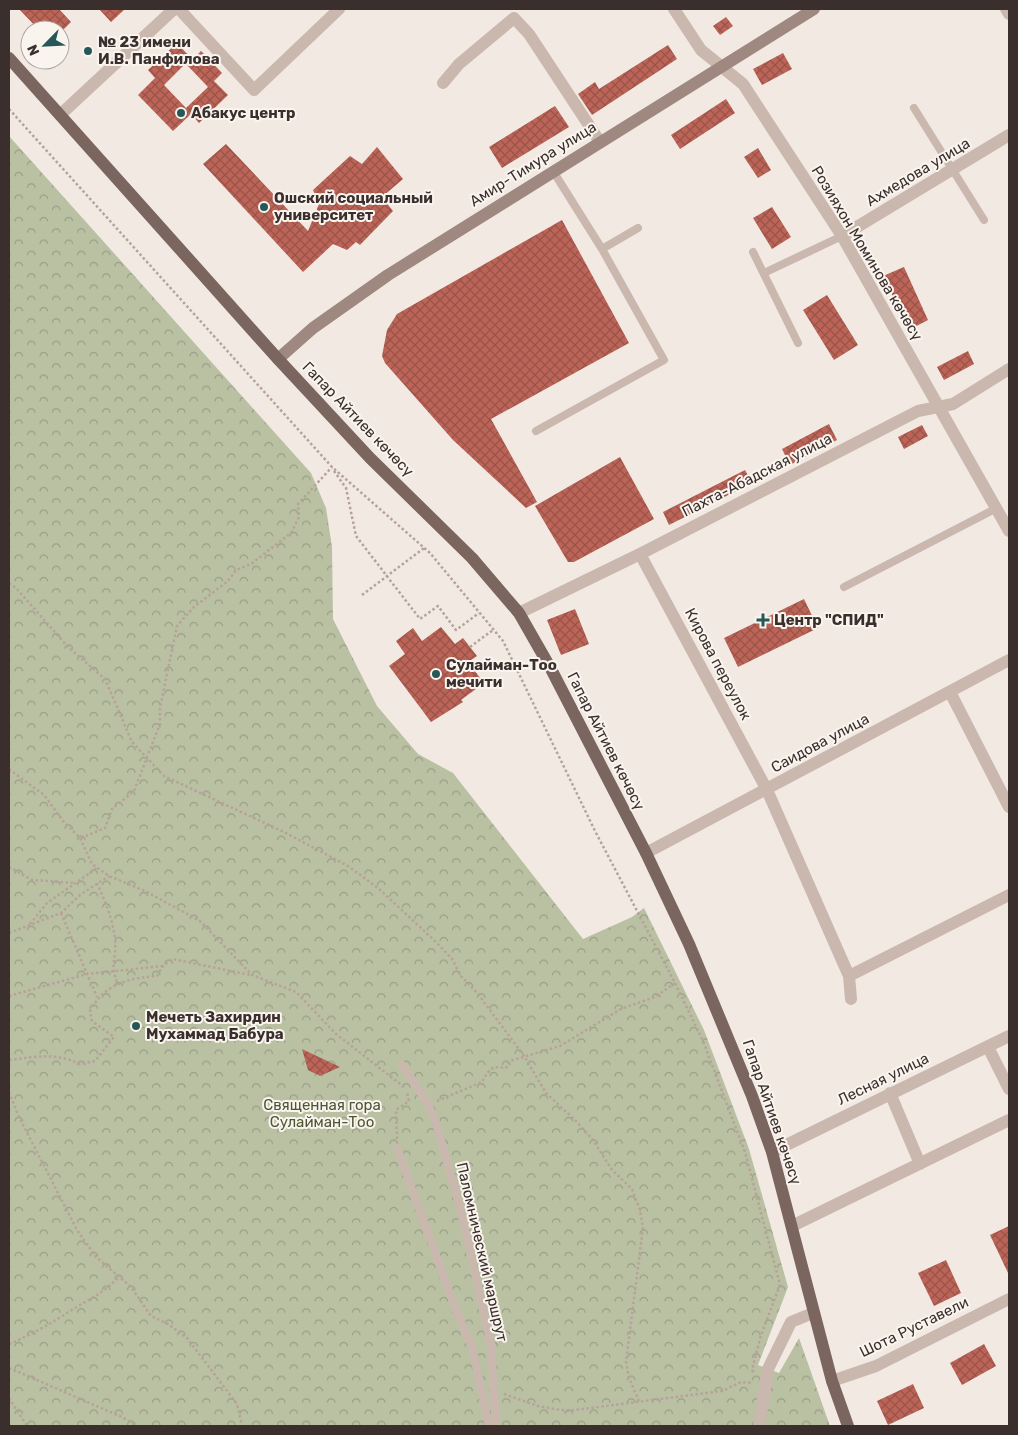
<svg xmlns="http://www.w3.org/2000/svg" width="1018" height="1435" font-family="Rubik,sans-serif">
<defs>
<pattern id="park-crowns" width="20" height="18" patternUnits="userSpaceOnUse" patternTransform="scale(1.25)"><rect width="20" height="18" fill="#bac1a3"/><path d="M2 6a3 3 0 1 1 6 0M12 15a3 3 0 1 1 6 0" fill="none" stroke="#989d85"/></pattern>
<pattern id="building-cross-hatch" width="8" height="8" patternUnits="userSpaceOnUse" patternTransform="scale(1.25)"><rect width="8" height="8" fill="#bc6457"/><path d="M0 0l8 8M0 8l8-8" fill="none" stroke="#9a5348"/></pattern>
</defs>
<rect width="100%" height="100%" fill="#f2e9e3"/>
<!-- park -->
<path fill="url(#park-crowns)" d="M9 136 311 473 326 508 332 547 333 619 377 706 418 754 453 773 583 939 632 917 644 908 704 1030 749 1149 788 1287 758 1365 779 1373 799 1338 830 1426H9Z"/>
<!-- building -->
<path fill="url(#building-cross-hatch)" d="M19 9H59L71 22 63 30H39Z
M99 9H125L111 22Z
M726 17 733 26 720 35 713 26Z
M177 43 191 58 164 85 186 108 208 87 187 65 201 51 222 73 214 81 228 95 199 123 191 114 173 131 138 95 155 78 148 70Z
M668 45 677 59 592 115 578 94 595 82 599 89Z
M783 53 792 69 762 85 753 69Z
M726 99 735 113 680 149 671 135Z
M555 106 569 127 502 168 489 147Z
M226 144 308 231 319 204 313 190 350 156 362 164 377 147 403 179 382 197 393 211 360 245 356 242 347 250 333 244 303 272 203 164Z
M758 148 771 170 758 178 744 157Z
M772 207 791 237 772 249 753 218Z
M562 220 629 343 491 419 537 502 526 508 453 440 385 363 382 356 387 330 397 314Z
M904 267 928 320 909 330 883 276Z
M827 295 858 345 834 360 803 310Z
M968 351 974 364 944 380 937 367Z
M829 424 837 440 790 465 782 449Z
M922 425 928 436 904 449 898 437Z
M620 457 654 519 574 562H568L535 506Z
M745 470 752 483 669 525 663 512Z
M804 599 818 628 738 667 724 638Z
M575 609 589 644 561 655 547 620Z
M441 627 455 644 463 638 477 656 468 662 484 683 461 700 463 702 431 722 389 666 405 654 396 641 413 628 422 641Z
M302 1049 340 1067 320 1076 308 1070Z
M1009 1226V1275L990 1235Z
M946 1260 961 1293 934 1306 918 1273Z
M984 1344 996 1366 962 1385 950 1363Z
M913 1384 924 1408 888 1425 877 1401Z"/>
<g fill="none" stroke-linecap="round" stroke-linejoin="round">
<!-- path -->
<path stroke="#b6a299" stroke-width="2.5" stroke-dasharray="2.5 2.5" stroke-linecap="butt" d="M9 109 332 467 430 553 503 641 595 831 675 983 703 1041 745 1152 780 1285 761 1335 752 1370 755 1373
M334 471 346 488 356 536 420 619 438 606 456 630 479 613
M9 583 16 588 68 647 105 679 132 742 164 776 284 832 348 866 378 888 435 941 452 959 461 976 478 994 524 1056 546 1093 575 1120 593 1140 612 1170 632 1189 640 1210 643 1228 626 1362 629 1378 639 1401
M362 595 424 548
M470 647 493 630
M9 769 44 795 64 822 80 838 92 864 109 876 145 891 200 921 252 975 296 992 336 1034 404 1087
M81 838 105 828 112 809 134 791 160 724V708L177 626 194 607 228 581 236 570 251 564 291 533 299 517 298 504 332 467
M9 867 32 880 75 883
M97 883C105 901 113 920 115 939 117 960 109 962 118 985
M61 913 97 997
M30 924 47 903 97 868
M9 933 61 913 80 895 109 876
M9 996 87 974 163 966
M9 1060C36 1057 55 1052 80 1064L95 1061 114 1037 92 1021 90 1011C104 984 129 978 157 976L163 966 172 959 251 975
M9 1092 18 1115 77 1230 96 1257 131 1287 151 1316 168 1324 187 1338 237 1404 242 1426
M437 1101 482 1082 487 1073 494 1067 506 1068 510 1061 560 1046 621 1009 655 997 675 983
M397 1139 396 1110 409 1101 407 1093
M9 1344C31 1335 50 1324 70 1311 91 1298 101 1295 120 1276
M9 1368 122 1417 137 1426
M504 1394 538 1406 567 1411 722 1391 741 1382 753 1383
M9 1398 27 1426"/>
<!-- service -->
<path stroke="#cab8af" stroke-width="8" d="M914 108 984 220
M553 171 602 249 638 228
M753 252 798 343
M764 273 842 236
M536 431 664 360 602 249
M844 587 997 508
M402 1065 428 1104 435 1120 460 1207 491 1344 496 1426
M397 1148 456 1310 472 1347 489 1426"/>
<!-- minor -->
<path stroke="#cab8af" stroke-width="12" d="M179 9 254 90 339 9
M1006 9 1009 14
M443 83 459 64 514 18 529 34 600 142
M60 115 174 9
M842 236 1009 135
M640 554 767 790 849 976 851 999
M519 613 640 554 918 411 953 404 1009 369
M950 692 1009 807
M849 976 1009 895
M988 1047 1009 1089
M890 1093 920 1164
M772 1152 1009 1036
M792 1226 1009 1120
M759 1426 768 1369 791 1322 813 1313"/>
<!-- tertiary -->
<path stroke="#cab8af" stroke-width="12" d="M674 9 701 50 743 84 842 236 1009 531
M646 853 1009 660
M832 1381 876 1366 1009 1299"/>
<!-- secondary -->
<path stroke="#9e8880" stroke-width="12" d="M278 359 313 328 388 275 814 9"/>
<!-- primary -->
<path stroke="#7a655f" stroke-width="12" d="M9 58 278 359 370 458 472 558 519 613 551 669 646 853 689 944 752 1096 772 1152 832 1381 848 1426"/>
</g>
<!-- markers -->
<g fill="#255856" stroke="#faf4ef" stroke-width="2">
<circle cx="88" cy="51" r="5"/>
<circle cx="181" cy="113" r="5"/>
<circle cx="264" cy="207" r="5"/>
<path d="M760.5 612.5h5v5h5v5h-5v5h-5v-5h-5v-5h5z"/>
<circle cx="436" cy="674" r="5"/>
<circle cx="136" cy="1026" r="5"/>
</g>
<g text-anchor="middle" stroke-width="4" stroke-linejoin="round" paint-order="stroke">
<!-- poi labels -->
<g font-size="15" font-weight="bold" fill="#3a2f2c" stroke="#faf4ef" text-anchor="start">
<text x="98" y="47">№ 23 имени<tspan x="98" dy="17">И.В. Панфилова</tspan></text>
<text x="191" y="118">Абакус центр</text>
<text x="274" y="203">Ошский социальный<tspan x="274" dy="17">университет</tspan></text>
<text x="774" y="625">Центр "СПИД"</text>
<text x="446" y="670">Сулайман-Тоо<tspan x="446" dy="17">мечити</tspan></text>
<text x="146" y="1022">Мечеть Захирдин<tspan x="146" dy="17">Мухаммад Бабура</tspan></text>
</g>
<!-- street labels -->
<g font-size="15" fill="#3a2f2c" stroke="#faf4ef">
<text transform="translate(533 164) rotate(-32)" y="5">Амир-Тимура улица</text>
<text transform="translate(918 172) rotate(-31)" y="5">Ахмедова улица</text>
<text transform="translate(867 253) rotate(59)" y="5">Розияхон Моминова көчөсү</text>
<text transform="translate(358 419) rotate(46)" y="5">Гапар Айтиев көчөсү</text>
<text transform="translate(757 475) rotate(-27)" y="5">Пахта-Абадская улица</text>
<text transform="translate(718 664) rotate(62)" y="5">Кирова переулок</text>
<text transform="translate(606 741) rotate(63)" y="5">Гапар Айтиев көчөсү</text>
<text transform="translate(820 743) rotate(-28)" y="5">Саидова улица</text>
<text transform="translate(883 1079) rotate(-26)" y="5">Лесная улица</text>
<text transform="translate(772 1112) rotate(71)" y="5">Гапар Айтиев көчөсү</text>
<text transform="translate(482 1252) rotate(77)" y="5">Паломнический маршрут</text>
<text transform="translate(914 1327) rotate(-26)" y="5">Шота Руставели</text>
</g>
<!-- park labels -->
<g font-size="15" fill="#4d5632" stroke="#faf4ef">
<text x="322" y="1110">Священная гора<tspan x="322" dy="17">Сулайман-Тоо</tspan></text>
</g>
</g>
<!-- border -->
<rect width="1018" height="1435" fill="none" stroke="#3a2f2c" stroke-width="20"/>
<!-- north arrow -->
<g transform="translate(45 45) rotate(246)"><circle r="24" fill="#faf4ef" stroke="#ada5a1"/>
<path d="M0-4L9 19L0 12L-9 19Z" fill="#255856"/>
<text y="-8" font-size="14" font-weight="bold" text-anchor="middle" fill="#3a2f2c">N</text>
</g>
</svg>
